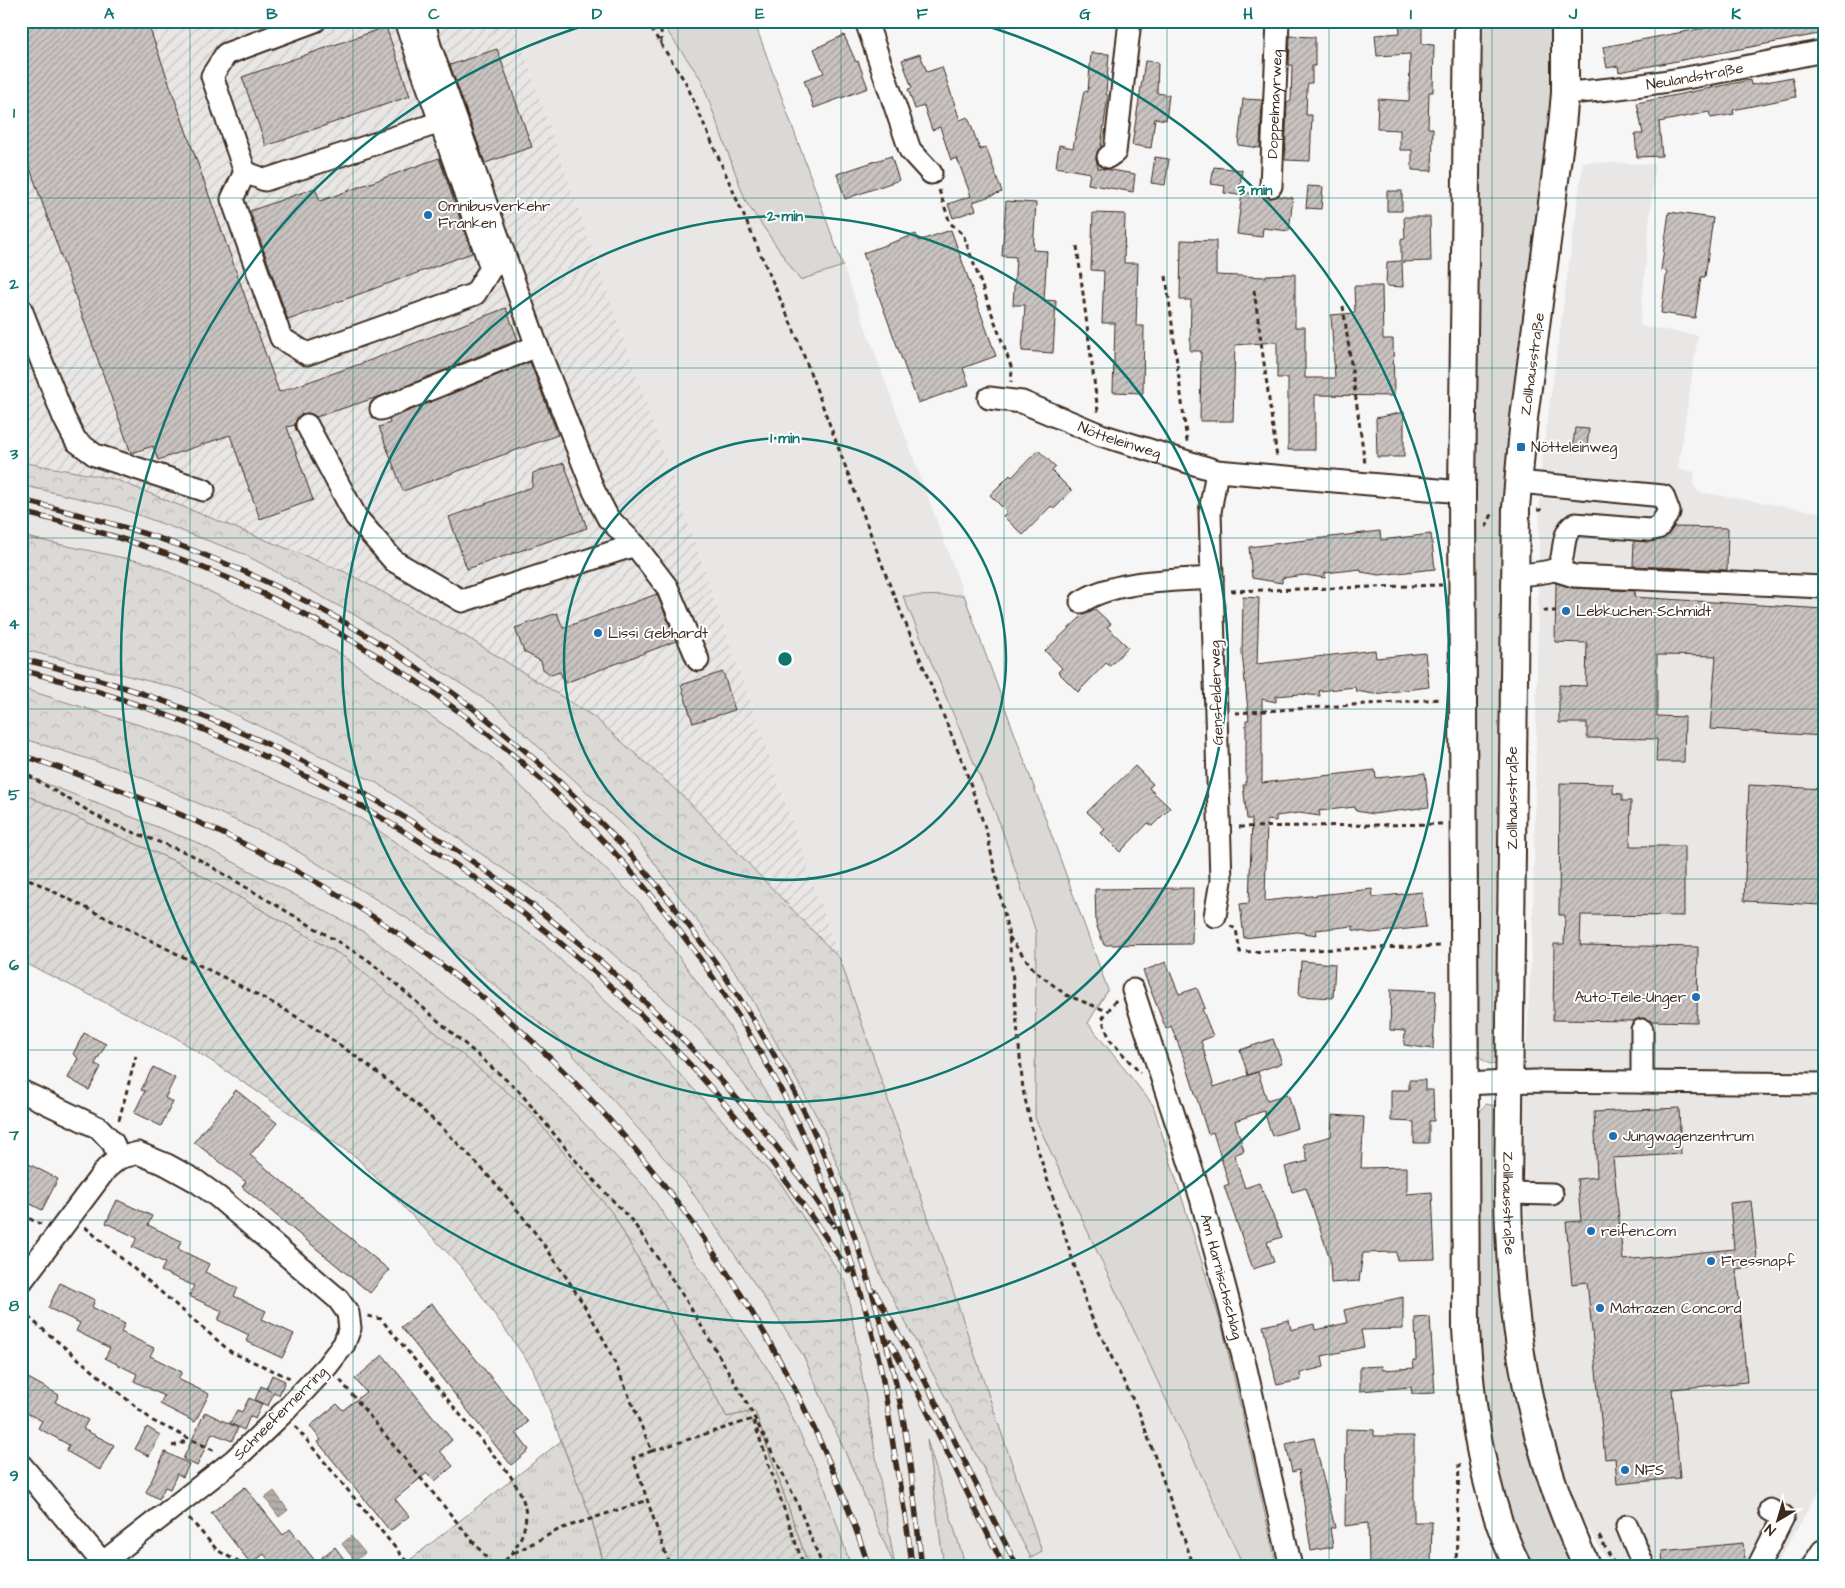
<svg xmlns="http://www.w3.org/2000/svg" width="1845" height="1588" font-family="'Architects Daughter',sans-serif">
<defs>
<pattern id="industrial-furrows" width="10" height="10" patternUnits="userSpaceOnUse" patternTransform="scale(1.25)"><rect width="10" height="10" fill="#e9e7e6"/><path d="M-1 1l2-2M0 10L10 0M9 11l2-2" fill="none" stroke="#c9c6c5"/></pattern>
<pattern id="forest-crowns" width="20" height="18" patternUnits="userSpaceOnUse" patternTransform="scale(1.25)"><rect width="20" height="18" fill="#dbd9d6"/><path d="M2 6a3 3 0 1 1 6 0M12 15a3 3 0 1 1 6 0" fill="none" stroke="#bdbab7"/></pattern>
<pattern id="park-tufts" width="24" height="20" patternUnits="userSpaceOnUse" patternTransform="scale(1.25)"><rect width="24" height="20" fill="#dbd9d6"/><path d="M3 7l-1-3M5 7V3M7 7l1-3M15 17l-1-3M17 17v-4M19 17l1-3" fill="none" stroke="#bdbab7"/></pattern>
<pattern id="garden-furrows" width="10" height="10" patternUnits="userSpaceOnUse" patternTransform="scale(1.25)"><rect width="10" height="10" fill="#dbd9d6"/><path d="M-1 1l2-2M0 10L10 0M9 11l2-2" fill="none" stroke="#bdbab7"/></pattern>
<pattern id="water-rules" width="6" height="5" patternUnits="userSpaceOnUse" patternTransform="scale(1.25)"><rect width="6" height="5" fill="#b4aeaa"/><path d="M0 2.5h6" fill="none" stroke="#948e8a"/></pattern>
<pattern id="building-hatch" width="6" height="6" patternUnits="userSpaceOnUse" patternTransform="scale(1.25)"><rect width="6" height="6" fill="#c9c3c1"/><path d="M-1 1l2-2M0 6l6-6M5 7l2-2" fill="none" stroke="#a49f9c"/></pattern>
</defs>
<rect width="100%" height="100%" fill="#f7f6f6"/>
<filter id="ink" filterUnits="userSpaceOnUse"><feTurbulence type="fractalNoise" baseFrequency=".02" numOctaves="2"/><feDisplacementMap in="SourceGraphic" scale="10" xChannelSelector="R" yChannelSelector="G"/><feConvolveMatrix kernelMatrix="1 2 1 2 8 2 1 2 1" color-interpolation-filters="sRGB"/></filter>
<g filter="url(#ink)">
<!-- built -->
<path fill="#e9e7e6" d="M513 21H660L701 79 746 202 800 280 843 266 964 595 903 596 1000 824 1036 932 1035 1118 1244 1567H966L928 1444 944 1567H851L824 1485 772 1375 646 1188 512 1048 364 932 196 842 21 774V738L127 771 279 840 436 936 559 1039 686 1183 804 1355 895 1565 846 1283 782 1185 653 1045 540 941 359 818 187 740 21 688V649L184 690 377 783 561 908 699 1030 796 1148 730 1027 152 564 21 536V485L117 507 244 554 356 615 495 706 636 838 743 983 822 1126 881 1276 1031 1557 1042 1552 840 959Z
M1583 162 1655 164 1640 326 1698 335 1678 469 1695 472 1693 485 1699 492 1824 513V1482L1775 1567H1611L1576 1508 1553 1448 1526 1296 1524 1087 1533 920 1540 474Z"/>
<!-- industrial -->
<path fill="url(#industrial-furrows)" d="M21 21H513L840 959 686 799 594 717 470 639 345 572 114 479 21 462Z"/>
<!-- grass -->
<path fill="#dbd9d6" stroke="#8b827a" d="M660 21H754L843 266 800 280 746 202 701 79Z
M1478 21H1564L1522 419 1501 1064C1491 1066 1485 1063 1478 1055L1474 586Z
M964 595 1108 990 1088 1023 1153 1105 1223 1330 1277 1567H1244L1035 1118 1036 932 1000 824 903 596Z
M1486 1104 1495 1106 1503 1115 1506 1272 1577 1567H1530L1504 1503 1485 1413 1475 1272 1477 1131 1480 1111Z
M927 1440 966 1567H944Z"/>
<!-- forest -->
<path fill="url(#forest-crowns)" stroke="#8b827a" d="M21 462 114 479 345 572 470 639 594 717 686 799 840 959 1042 1552 1031 1558 881 1276 822 1126 743 983 636 838 495 706 355 615 244 554 117 507 21 485Z
M21 536 152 564 339 653 492 758 639 902 730 1027 798 1151 699 1030 561 908 377 783 184 690 21 649Z
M21 688 187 740 360 818 540 941 653 1045 782 1185 846 1283 895 1567 803 1355 686 1183 559 1039 436 936 279 840 127 771 21 738Z
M21 774 196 842 364 932 512 1048 646 1188 772 1375 824 1485 851 1567H809L755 1411 727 1417 613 1214 346 958 181 864 21 793Z"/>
<!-- park -->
<path fill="url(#park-tufts)" stroke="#8b827a" d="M561 1441 592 1520 602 1558 578 1567H401Z"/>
<!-- garden -->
<path fill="url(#garden-furrows)" stroke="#8b827a" d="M21 793 181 864 346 958 530 1111 613 1214 727 1417 755 1411 809 1567H605L592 1520 533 1369 462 1268 356 1157 175 1037 21 961Z"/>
<!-- water -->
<path fill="url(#water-rules)" stroke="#847972" d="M274 1491 288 1510 279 1517 265 1498Z
M351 1536 365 1553 355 1561 342 1544Z"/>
<!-- building -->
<path fill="url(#building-hatch)" stroke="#3b2a1e" d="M21 21H147L279 392 363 363 506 308 518 340 381 396 316 417 308 413 301 414 295 425 287 427 313 500 260 519 230 435 158 460 153 446 131 453 21 143Z
M1399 21H1422V44L1434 45 1433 92H1429L1428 128H1433L1432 171 1412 170V150H1400V130L1377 129 1378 99 1409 101 1410 54 1377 56 1375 35 1400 33Z
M1742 21H1824V33L1619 72 1618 66 1607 68 1603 47Z
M386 27 410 96 266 146 242 77Z
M844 35 856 62 858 61 868 88 814 108 804 80 824 73 814 49Z
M1290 36 1315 37V66H1312V83H1308L1307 88 1306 115H1312L1310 161 1285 160 1287 103 1291 101 1292 65H1289Z
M497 49 532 147 485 163 450 65Z
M1091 53 1109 54 1106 94 1108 95 1101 147 1096 158 1098 168 1135 174 1133 192 1088 184 1090 173 1056 167 1059 145 1073 148 1084 91 1088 92Z
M920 54 927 72 942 67 960 120 968 117 980 150 986 147 1002 192 973 202 976 210 953 218 948 204 971 196 957 158 951 160 940 127 932 130 924 106 915 109 908 89 912 88 902 60Z
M1145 61 1158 62 1157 93 1169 95 1166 120 1155 118 1151 148 1132 145Z
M1792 77 1796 97 1733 110 1734 114 1711 118 1709 112 1659 122 1662 156 1637 157 1635 134H1643L1637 103 1750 80 1751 85Z
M1243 99 1262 100 1260 148 1238 145Z
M891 156 899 180 845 199 837 174Z
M1155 157 1169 159 1165 185 1151 183Z
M439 158 472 253 288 320 250 211 315 188 320 201Z
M1214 167 1242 170 1239 195 1224 193 1225 186 1211 184Z
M1308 186 1323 187 1321 209 1306 208Z
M1387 191H1402V211H1387Z
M1242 192 1262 195 1270 198 1278 196 1293 198 1289 231 1263 228 1262 237 1237 234Z
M1006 201 1036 203 1033 250 1047 251 1044 300 1056 301 1053 353 1022 351 1025 305H1013L1016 257 1002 256Z
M1669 212 1713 218 1705 277H1701L1695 318 1661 313 1667 271 1661 270Z
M1093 213 1125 214 1124 263H1138L1136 326H1144L1143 393 1113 392 1115 323H1102L1104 271 1091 270Z
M1404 217H1430L1431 261 1402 262 1403 287 1386 286 1387 262 1401 261V239H1405Z
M951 230 996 356 963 368 969 385 918 403 863 253 916 234 918 241Z
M1181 240 1216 241V275L1266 277V275L1295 274V327H1305V378H1335L1331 315 1355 313 1354 286H1382L1383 339H1393L1394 396 1315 395V450H1288V378H1277V342L1235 345 1233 421H1200L1201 351H1190L1191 300H1180Z
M530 362 558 435 403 491 379 427 390 423 389 419Z
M1404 412V457H1377L1376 418Z
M1575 428 1589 429 1587 446 1573 445Z
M1038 450 1056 467 1052 471 1072 491 1054 509 1051 506 1023 535 1003 516 1007 512 990 495 1010 475 1012 477Z
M564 463 587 528 467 569 449 517 532 487 533 473Z
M1674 527 1728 528 1727 570 1633 566 1634 541 1661 540 1668 535Z
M1380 531 1381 540 1431 534 1435 569 1379 575 1361 572V569L1325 573V578L1305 575 1282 578V583L1252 578 1249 547Z
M1556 583 1573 588 1635 591 1634 597 1824 609V736L1710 729 1716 656 1657 655V716L1685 717 1684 762H1656L1657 739 1587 738V723H1559V685L1586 686 1587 643 1555 642Z
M657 594 676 641 565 683 560 672 551 675 543 669 541 661 524 652 515 628 557 613 563 628Z
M1243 597 1259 598 1257 664 1375 650 1376 658 1425 653 1429 687 1374 694 1356 691 1355 687 1319 691 1320 696 1300 694 1276 696V702L1262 699V783L1375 770 1376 778 1425 773 1429 807 1373 814 1356 811 1355 807 1319 811 1320 816 1299 813 1276 816V821L1267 820 1265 901 1372 889 1373 897 1422 892 1426 927 1371 933 1353 930V926L1316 930 1317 935 1297 932 1244 938 1240 904 1249 903 1252 819H1247L1243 785H1246V720H1249L1242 653Z
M1095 609 1111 624 1107 627 1128 647 1110 666 1106 663 1078 692 1058 672 1062 668 1045 651 1084 614Z
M723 672 735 710 693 723 681 685Z
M1135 766 1153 784 1149 788 1170 808 1152 826 1148 823 1120 852 1101 833 1105 829 1087 812Z
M1560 783 1613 784V793L1622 794V801H1631L1630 846H1684V916L1581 915 1580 945 1698 947 1697 1022 1650 1021 1642 1018 1634 1021 1553 1020 1554 944H1564L1565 915H1559Z
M1749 785 1824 789 1821 905 1744 901Z
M1193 888 1192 944 1104 945 1096 924 1095 889Z
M1301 961 1335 964 1333 998 1299 996Z
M1166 962 1179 994 1197 988 1205 1008 1202 1009 1213 1036 1201 1041 1214 1087 1258 1072 1267 1100 1288 1094 1298 1128 1272 1136 1264 1111 1235 1121 1244 1151 1234 1155 1245 1188 1259 1183 1282 1237 1267 1242 1274 1262 1253 1269 1224 1186 1229 1184 1213 1132 1208 1134 1185 1061 1171 1026 1166 1029 1143 971Z
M1391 989 1436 991 1433 1049 1404 1045 1405 1031 1390 1030Z
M84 1033 106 1044 95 1064 101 1067 89 1090 68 1078 78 1058 73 1054Z
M1273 1039 1282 1063 1248 1075 1240 1050Z
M153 1067 175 1078 165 1098 173 1102 161 1126 134 1113 145 1091 141 1090Z
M1409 1080H1425V1090H1433L1434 1121H1429V1143H1414V1122L1391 1121V1090H1409Z
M236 1090 277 1123 250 1155 389 1270 370 1293 242 1187 246 1182 194 1142Z
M1679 1108 1681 1154 1613 1158 1623 1260 1734 1249 1730 1203 1751 1201 1758 1267 1736 1269 1747 1382 1672 1389 1680 1478 1617 1484 1615 1458 1605 1459 1587 1282 1572 1284 1566 1222 1581 1221 1577 1179 1597 1177 1594 1112Z
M1332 1115 1364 1117 1361 1168 1407 1167V1194L1432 1192 1435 1259 1397 1260 1396 1252 1363 1253 1359 1281 1331 1283 1330 1259 1306 1188 1292 1192 1285 1167 1308 1161 1303 1144 1331 1136Z
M21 1160 58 1179 42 1210 21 1199Z
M117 1200 152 1216 148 1225 181 1241 178 1249 209 1264 205 1272 238 1288 234 1296 266 1311 262 1319 294 1334 282 1358 246 1341 249 1335 218 1320 222 1311 189 1296 194 1286 161 1271 165 1263 132 1247 137 1238 106 1223Z
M60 1283 95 1300 92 1307 125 1324 121 1332 154 1348 150 1356 182 1372 178 1379 209 1394 195 1422 160 1404 164 1396 134 1381 137 1374 105 1358 110 1348 76 1331 80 1323 48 1308Z
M1403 1297V1329L1361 1330 1364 1347 1322 1356 1324 1367 1300 1373 1301 1380 1277 1385 1263 1326 1289 1320 1291 1330 1314 1324 1315 1330 1347 1323 1344 1310Z
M432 1303 445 1322 528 1422 516 1433 529 1450 511 1465 401 1327Z
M1430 1317 1435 1393 1412 1394 1411 1387 1360 1391V1367L1382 1366 1383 1370 1414 1368 1413 1360H1416L1415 1318Z
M383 1355 452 1440 440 1451 453 1466 435 1481 427 1473 395 1499 409 1516 390 1531 318 1442 321 1440 310 1426 337 1404 343 1410 366 1392 355 1379Z
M21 1374 59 1395 55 1402 88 1420 83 1429 114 1445 100 1470 66 1451 69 1445 38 1428 42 1421 21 1410Z
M272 1375 285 1381 279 1395 274 1392 268 1406 255 1400 261 1386 271 1391 266 1389Z
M249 1398 262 1404 255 1419 250 1416 244 1430 230 1423 237 1410 242 1412Z
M205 1412 238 1428 232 1441 212 1433 197 1466 183 1459Z
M147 1427 160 1435 149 1456 135 1449Z
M1346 1429 1374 1430V1436H1414V1522H1432L1431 1565 1394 1567V1562L1369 1563 1368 1523 1345 1526Z
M1314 1438 1335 1528H1330L1333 1547 1311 1551 1299 1470 1292 1472 1286 1444Z
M165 1452 189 1464 183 1477 177 1474 170 1489 165 1487 159 1499 146 1492Z
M245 1487 283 1535 290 1529 316 1562 335 1547 350 1567H274L264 1554 251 1564 211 1513Z
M1743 1543 1746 1567H1663L1662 1551Z"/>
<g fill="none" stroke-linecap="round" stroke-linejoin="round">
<defs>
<g id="minor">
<path d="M315 21 226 54 212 76 245 172 265 180 453 118"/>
<path d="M424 21 430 46 534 338 594 491 608 518 635 545 667 587 698 660"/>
<path d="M866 21 910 150 931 173"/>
<path id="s1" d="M1565 93C1652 88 1738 68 1824 51"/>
<path d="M1108 157 1115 152 1130 21"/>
<path d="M245 172 232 199 281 338 307 354 475 294 491 268 405 21"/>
<path id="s2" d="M1271 186 1278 21"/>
<path d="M21 309 64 418 76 441 95 455 204 490"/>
<path id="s3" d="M989 398 1022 402 1101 435 1217 471 1462 492"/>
<path d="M381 409 537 346"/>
<path d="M307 425 356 517 394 561 462 601 635 545"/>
<path d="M1555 570 1574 576 1824 587"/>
<path d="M1514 575C1527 574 1541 574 1553 570 1569 565 1557 535 1575 524L1649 530 1658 528 1669 512 1663 496 1518 482"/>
<path d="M1081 602C1114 580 1173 581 1212 578"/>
<path d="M1215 916 1221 881 1210 512 1217 471"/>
<path id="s4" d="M1133 990 1201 1198 1244 1360 1291 1567"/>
<path d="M1642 1082V1030"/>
<path d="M1464 1084 1534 1081 1824 1084"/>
<path d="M21 1091 99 1128 113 1143 119 1158"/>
<path d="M1508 1193 1552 1194"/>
<path d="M21 1282 106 1169 119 1158 138 1153 167 1165 196 1181 218 1197 338 1299 348 1313 350 1328 344 1344 327 1366 284 1412 234 1460 97 1567"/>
<path d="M21 1465 102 1562"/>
<path d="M1627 1526 1644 1567"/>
<path d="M1758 1567 1783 1517 1770 1510"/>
</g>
<g id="major">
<path d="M1468 21 1462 492 1466 1329C1471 1409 1482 1495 1518 1567"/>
<path id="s5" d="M1565 21V93L1562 126 1524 418 1516 508 1508 1193C1510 1327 1529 1445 1587 1567"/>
<path d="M1815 1567 1824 1553"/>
</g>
</defs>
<!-- minor casing -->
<use href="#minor" stroke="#3b2a1e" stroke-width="25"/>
<!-- major casing -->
<use href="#major" stroke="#3b2a1e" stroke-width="30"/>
<!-- path -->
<path stroke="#3b2a1e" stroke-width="3" stroke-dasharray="5 4" stroke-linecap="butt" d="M646 21 686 83 798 340 889 583 965 768 987 834 1009 936 1023 1090 1033 1134 1089 1312 1139 1412 1194 1567
M661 43V21
M939 190 950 223 963 234 1012 369 1011 382
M1077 246 1098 412
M1166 276 1187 442
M1254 290 1277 458
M1343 306 1365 464
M1537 510H1546
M1486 527 1493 512
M1231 591 1442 585
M1543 611H1556
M1235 713 1441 699
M21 771 109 823 190 854 367 959 519 1091 577 1162 633 1222 686 1300 747 1403 796 1500 823 1567
M1239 827 1442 824
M21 875C78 904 135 932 191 961 233 982 276 1003 316 1029 436 1107 527 1205 598 1329 618 1365 635 1413 652 1451L633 1458 670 1567
M1230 926 1236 929 1240 952 1443 946
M1009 937 1035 971 1066 995 1107 1011
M1116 1000 1102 1019 1110 1040 1140 1073
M119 1120 136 1056
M21 1215 41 1224
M85 1227 231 1352 290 1378
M21 1311 153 1421 215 1451
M368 1316 381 1319 510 1475C514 1483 521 1492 523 1500 532 1526 517 1550 499 1567
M340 1380 494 1567
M295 1426 411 1567
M172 1446 183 1443 186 1437
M652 1451 753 1419 804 1567
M189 1518 217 1550 247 1567
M1599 1536 1616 1567
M514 1553 560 1529 648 1500
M1456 1567 1459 1464"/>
<!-- minor -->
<use href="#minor" stroke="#fff" stroke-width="21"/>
<!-- major -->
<use href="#major" stroke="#fff" stroke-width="26"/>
<defs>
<path id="rail" d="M21 500C75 513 129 527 181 546 401 627 591 780 723 973 773 1047 818 1129 847 1214 868 1275 887 1339 900 1402 911 1456 915 1512 922 1567
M21 512C344 583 614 785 773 1075 817 1154 848 1244 872 1332 884 1374 889 1420 896 1464 902 1498 909 1532 912 1567
M21 659C345 733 650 950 834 1226
M21 670C298 739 554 899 737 1118 777 1166 813 1218 849 1271
M21 755C129 790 232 832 330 890 584 1040 777 1288 869 1567
M875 1292 926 1383 1017 1567
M890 1342 917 1391 1004 1567"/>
</defs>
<!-- rail casing -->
<use href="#rail" stroke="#3b2a1e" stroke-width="5.5"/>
<!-- rail -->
<use href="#rail" stroke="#fff" stroke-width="4" stroke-dasharray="11" stroke-linecap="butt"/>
</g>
</g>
<!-- grid -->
<path fill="none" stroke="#0f766e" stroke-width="1" stroke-opacity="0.55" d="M190 21V1567M353 21V1567M516 21V1567M678 21V1567M841 21V1567M1004 21V1567M1167 21V1567M1329 21V1567M1492 21V1567M1655 21V1567M21 198H1824M21 368H1824M21 538H1824M21 709H1824M21 879H1824M21 1050H1824M21 1220H1824M21 1390H1824"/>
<!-- distance rings -->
<g fill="none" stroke="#0f766e" stroke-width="2.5">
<circle cx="785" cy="659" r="221"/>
<circle cx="785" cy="659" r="443"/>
<path d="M974 22A664 664 0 1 1 596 22"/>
</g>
<!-- markers -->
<g fill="#1f6fb2" stroke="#fff" stroke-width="2">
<circle cx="428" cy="215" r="5"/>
<rect x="1516" y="442" width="10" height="10" rx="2.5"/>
<circle cx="1566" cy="611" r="5"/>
<circle cx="598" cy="633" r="5"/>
<circle cx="1696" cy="997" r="5"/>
<circle cx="1613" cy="1136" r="5"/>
<circle cx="1591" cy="1231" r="5"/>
<circle cx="1711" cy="1261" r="5"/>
<circle cx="1600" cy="1308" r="5"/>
<circle cx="1625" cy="1470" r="5"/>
</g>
<g text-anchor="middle" stroke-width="4" stroke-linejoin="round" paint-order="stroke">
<!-- street labels -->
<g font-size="15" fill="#3b2a1e" stroke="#fff">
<text dy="5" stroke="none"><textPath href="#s1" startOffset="131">Neulandstraße</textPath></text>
<text dy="5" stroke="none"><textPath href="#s2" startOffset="82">Doppelmayrweg</textPath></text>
<text transform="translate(1532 364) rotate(-82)" y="5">Zollhausstraße</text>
<text dy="5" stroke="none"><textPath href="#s3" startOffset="138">Nötteleinweg</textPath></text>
<text transform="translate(1216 693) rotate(-92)" y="5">Gensfelderweg</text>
<text transform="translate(1512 798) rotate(-90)" y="5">Zollhausstraße</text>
<text dy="5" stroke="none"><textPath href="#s5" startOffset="1185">Zollhausstraße</textPath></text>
<text dy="5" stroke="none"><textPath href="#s4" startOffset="300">Am Harnischschlag</textPath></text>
<text transform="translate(280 1413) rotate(-45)" y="5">Schneefernerring</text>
</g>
<!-- poi labels -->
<g font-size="15" fill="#3b2a1e" stroke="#fff" text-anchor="start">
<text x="438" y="211">Omnibusverkehr<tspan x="438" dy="17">Franken</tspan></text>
<text x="1531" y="452">Nötteleinweg</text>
<text x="1576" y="616">Lebkuchen-Schmidt</text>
<text x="608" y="638">Lissi Gebhardt</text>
<text x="1686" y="1002" text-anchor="end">Auto-Teile-Unger</text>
<text x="1623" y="1141">Jungwagenzentrum</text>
<text x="1601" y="1236">reifen.com</text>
<text x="1721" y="1266">Fressnapf</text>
<text x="1610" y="1313">Matrazen Concord</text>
<text x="1635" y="1475">NFS</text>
</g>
</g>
<circle cx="785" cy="659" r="8" fill="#0f766e" stroke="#fff" stroke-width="2.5"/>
<g font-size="15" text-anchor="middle" font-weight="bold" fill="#0f766e" stroke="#fff" stroke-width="4" stroke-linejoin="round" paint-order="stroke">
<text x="1255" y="195">3 min</text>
<text x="785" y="221">2 min</text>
<text x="785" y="443">1 min</text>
</g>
<!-- margin -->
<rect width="1845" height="1588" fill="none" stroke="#fff" stroke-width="55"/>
<!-- north arrow -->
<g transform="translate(1778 1520) rotate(218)" stroke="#ffffff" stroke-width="4" paint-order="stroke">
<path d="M0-4L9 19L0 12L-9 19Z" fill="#3b2a1e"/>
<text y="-8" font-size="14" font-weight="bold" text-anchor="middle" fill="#3b2a1e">N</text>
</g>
<rect x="28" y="28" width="1790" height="1532" fill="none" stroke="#0f766e" stroke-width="2"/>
<g font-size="16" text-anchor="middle" font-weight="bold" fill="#0f766e">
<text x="109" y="19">A</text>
<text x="272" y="19">B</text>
<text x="434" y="19">C</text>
<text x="597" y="19">D</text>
<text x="760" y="19">E</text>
<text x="922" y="19">F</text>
<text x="1085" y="19">G</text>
<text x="1248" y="19">H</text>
<text x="1411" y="19">I</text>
<text x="1573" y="19">J</text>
<text x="1736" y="19">K</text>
<text x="14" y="118">1</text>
<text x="14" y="289">2</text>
<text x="14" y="459">3</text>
<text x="14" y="629">4</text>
<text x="14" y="800">5</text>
<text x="14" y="970">6</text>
<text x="14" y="1140">7</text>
<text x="14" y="1311">8</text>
<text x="14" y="1481">9</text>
</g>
</svg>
